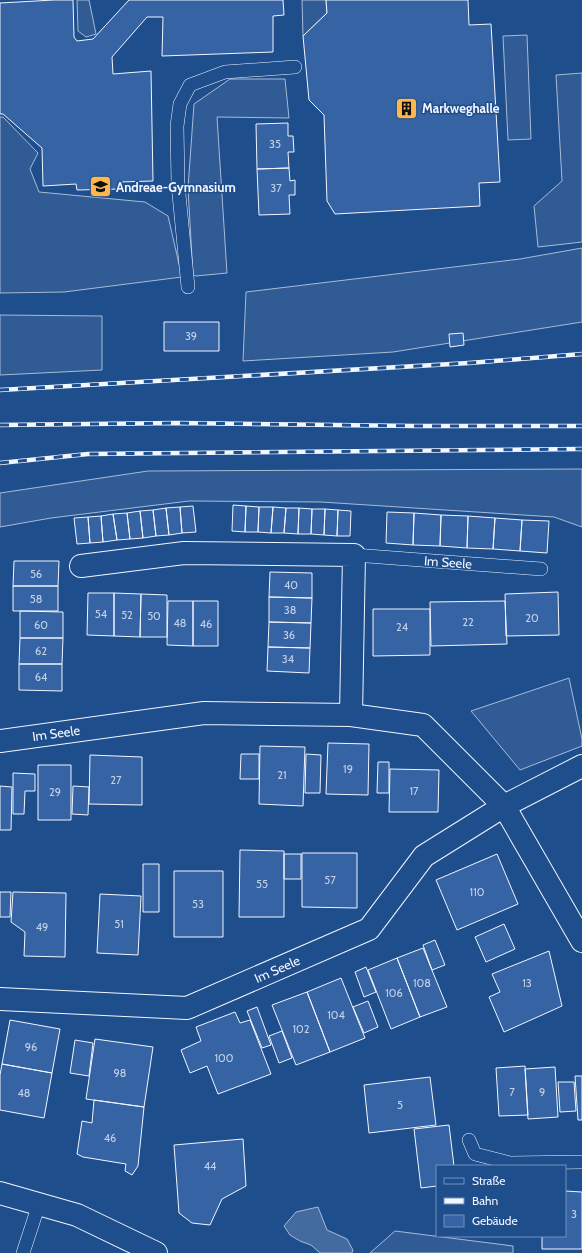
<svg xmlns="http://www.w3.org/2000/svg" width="582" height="1253" font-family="Cabin,sans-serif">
<rect width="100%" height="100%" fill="#1f4e8c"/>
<!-- built -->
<path fill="#305b95" stroke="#a8bbd7" d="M77 0H89L96 34 86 37 78 31Z
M302 0H326L327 13 303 36Z
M527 35 531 139 508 140 503 36Z
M582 73V242L538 247 534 206 562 181 556 75Z
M230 79H285L289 118 217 117 227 273 196 276 193 275 188 188 194 104Z
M0 117H3L38 153 30 169 39 192 145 202 168 216 182 277 64 292 0 293Z
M582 248V322L393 352 243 361 246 292 520 259Z
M0 315 102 316V370L0 375Z
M582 469V527L554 517 321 502 189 501 51 518 0 527V493L148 471Z
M569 678 582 739V746L520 770 471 711Z
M395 1231 513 1246V1253H370Z"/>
<!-- water -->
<path fill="#446ba0" stroke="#a8bbd7" d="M318 1207 327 1230 347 1239 353 1250 352 1253H320L311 1245 300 1241 290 1235 284 1226 296 1212Z"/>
<!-- building -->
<path fill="#3563a3" stroke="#f2f6ff" d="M54 0H73L74 37 77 41 93 39 129 0H283L284 15 273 16V52L162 56 163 17H147L112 57 113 74 151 71 153 181 120 182V189L77 190 76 184 43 186 42 148 3 114H0V3Z
M326 0H468L469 25 491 24 500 182 479 183 480 206 335 214 327 201 324 115 309 100 303 36 327 13Z
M288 123V136H293L294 152H288L289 168 257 169 256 124Z
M289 168 290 181 295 180V195H289L290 214 259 215 257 169Z
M164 322H219V351H164Z
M463 333 464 345 450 347 449 334Z
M233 505 246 506 245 532 232 531Z
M193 506 196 532 182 533 180 507Z
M246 506 259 507 258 532H245Z
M180 507 182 533 169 535 166 508Z
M259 507H273L271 533 258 532Z
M273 507 286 508 284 533H271Z
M166 508 169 535 156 536 153 510Z
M286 508H299L298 534 284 533Z
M299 508 312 509 311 534H298Z
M312 509H325L324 535 311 534Z
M325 509 338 510 337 536 324 535Z
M153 510 156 536 143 538 140 511Z
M338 510 351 511 350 536H337Z
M140 511 143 538 130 539 127 513Z
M387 512 414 513 413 545 386 543Z
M127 513 130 539 117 540 113 514Z
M414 513 441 515 440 546 413 545Z
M113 514 117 540 103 542 101 516Z
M441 515 468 516 467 548 440 546Z
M101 516 103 542 90 543 88 517Z
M468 516 495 518 493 549 467 548Z
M88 517 90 543 77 544 74 518Z
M495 518 522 520 520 551 493 549Z
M522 520 549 521 547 553 520 551Z
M14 561H59L58 586H13Z
M270 572 312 573V598L269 597Z
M13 586H58V611H13Z
M558 592 559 635 506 636 505 594Z
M88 593H114V636L87 635Z
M114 593 141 594 140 637 114 636Z
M141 594 167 595V637H140Z
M269 597 312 598 311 623 269 622Z
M168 601H193V646L167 645Z
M193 601H218V646H193Z
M505 601 507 644 431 646 430 602Z
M373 609H430V655L373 656Z
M20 611 63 612V638H20Z
M269 622 311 623 310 648 268 647Z
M20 638H63L62 664H19Z
M268 647 310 648 309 673 267 671Z
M19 664H62V691L19 690Z
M328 743 369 744 368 795 326 794Z
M260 746 305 747 303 806 259 804Z
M241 754H259V779H240Z
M306 754 321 755 320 793H305Z
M90 755 142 757V805L89 804Z
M378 762H389V793H377Z
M38 765H71V820H38Z
M390 769 439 770 438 812H389Z
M13 773 35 774V791H25L24 814H13Z
M0 786 12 787 11 830H0Z
M73 786 89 787 88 815 72 814Z
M240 850 284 851V917H239Z
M302 853H357V908L302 907Z
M284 854H301V879H284Z
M497 854 518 904 457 930 436 880Z
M143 864H159V912H143Z
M174 871H223V937H174Z
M0 892H11L10 917H0Z
M13 892 66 893 65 957 24 956 25 932 11 922Z
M100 894 141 896 138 955 97 953Z
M504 924 515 949 486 962 475 937Z
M435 940 445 965 432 970 423 945Z
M423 948 447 1007 420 1017 397 958Z
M549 951 562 1006 504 1032 489 997 500 992 492 974Z
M397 958 420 1017 391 1029 368 970Z
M366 967 376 992 364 997 355 972Z
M341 978 365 1038 330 1052 307 992Z
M307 992 330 1052 296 1065 272 1005Z
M368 1001 378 1027 364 1033 353 1007Z
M257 1007 271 1045 262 1048 247 1011Z
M235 1012 240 1023 250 1020 271 1074 218 1094 207 1066 190 1073 181 1050 201 1041 196 1027Z
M10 1020 60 1029 52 1073 2 1064Z
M282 1031 292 1058 279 1063 269 1036Z
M95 1039 153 1047 144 1107 86 1099Z
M75 1040 93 1043 89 1076 70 1073Z
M2 1064 52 1073 44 1118 0 1110V1075Z
M525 1066 528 1115 499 1116 496 1068Z
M555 1067 558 1117 528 1119 525 1069Z
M575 1076H582V1120H578Z
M430 1077 436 1125 369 1133 364 1085Z
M558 1082H574L576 1111 560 1112Z
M94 1100 144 1107 138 1166 132 1175 125 1171 126 1164 83 1157 77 1154 82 1121 92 1123Z
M449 1125 454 1166H437V1186L421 1188 414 1129Z
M243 1139 246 1186 222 1199 210 1225 192 1223 179 1213 174 1145Z
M565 1191 582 1192V1249H542V1236H565Z"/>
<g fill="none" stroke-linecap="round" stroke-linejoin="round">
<defs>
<path id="lane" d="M188 287 178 184 177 126 180 104 190 85 225 72 295 67
M354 555 541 569
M469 1140 475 1154 510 1163 582 1162
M23 1253 39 1204"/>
<path id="street" d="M81 566 184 553 354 555 351 715
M0 741 204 713 351 715 423 725 504 806 582 941
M0 999 187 1008 369 929 424 856 504 806 582 766
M0 1193 77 1215 156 1253"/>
</defs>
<!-- lane casing -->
<use href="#lane" stroke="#f2f6ff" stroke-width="14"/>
<!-- street casing -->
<use href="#street" stroke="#f2f6ff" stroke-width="24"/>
<!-- lane -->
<use href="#lane" stroke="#1f4e8c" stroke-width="13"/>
<!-- street -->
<use href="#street" stroke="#1f4e8c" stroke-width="22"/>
<defs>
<path id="rail" d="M0 390 469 363 582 354
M0 425 178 423 415 426H582
M0 463 88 454 582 449"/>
</defs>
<!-- rail casing -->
<use href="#rail" stroke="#f2f6ff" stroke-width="4.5"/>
<!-- rail -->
<use href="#rail" stroke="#1f4e8c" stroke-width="3" stroke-dasharray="9" stroke-linecap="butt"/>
</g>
<!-- icons -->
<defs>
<symbol id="building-square" viewBox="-11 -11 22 22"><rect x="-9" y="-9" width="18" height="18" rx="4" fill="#ffb74d" stroke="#1f4e8c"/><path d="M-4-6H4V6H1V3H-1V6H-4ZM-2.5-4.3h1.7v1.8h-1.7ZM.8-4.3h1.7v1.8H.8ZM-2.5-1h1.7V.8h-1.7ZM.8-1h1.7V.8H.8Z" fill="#111"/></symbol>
<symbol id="school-square" viewBox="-11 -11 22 22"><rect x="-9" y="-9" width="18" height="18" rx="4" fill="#ffb74d" stroke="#1f4e8c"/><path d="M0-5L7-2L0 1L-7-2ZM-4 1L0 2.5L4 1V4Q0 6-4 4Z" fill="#111"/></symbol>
</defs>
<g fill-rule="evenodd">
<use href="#building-square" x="394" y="96" width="25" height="25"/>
<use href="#school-square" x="88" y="174" width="25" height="25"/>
</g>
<g text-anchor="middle" stroke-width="3" stroke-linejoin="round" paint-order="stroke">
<!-- number labels -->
<g font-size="11" fill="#c3d1e8">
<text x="275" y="148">35</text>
<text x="276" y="192">37</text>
<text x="191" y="340">39</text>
<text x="36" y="578">56</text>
<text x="291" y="589">40</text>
<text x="36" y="603">58</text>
<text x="290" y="614">38</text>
<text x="101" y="618">54</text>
<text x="127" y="619">52</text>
<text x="154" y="620">50</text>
<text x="532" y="622">20</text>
<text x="468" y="626">22</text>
<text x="180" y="627">48</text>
<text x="206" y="628">46</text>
<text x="41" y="629">60</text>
<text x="402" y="631">24</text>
<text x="289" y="639">36</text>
<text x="41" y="655">62</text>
<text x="288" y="663">34</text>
<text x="41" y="681">64</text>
<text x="348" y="773">19</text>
<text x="282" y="779">21</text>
<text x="116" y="784">27</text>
<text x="414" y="795">17</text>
<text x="55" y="796">29</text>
<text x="330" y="884">57</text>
<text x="262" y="888">55</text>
<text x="477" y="896">110</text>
<text x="198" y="908">53</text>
<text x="119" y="928">51</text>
<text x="42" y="931">49</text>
<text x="422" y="987">108</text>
<text x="527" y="987">13</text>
<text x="394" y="997">106</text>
<text x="336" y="1019">104</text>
<text x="301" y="1033">102</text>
<text x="31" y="1051">96</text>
<text x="224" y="1062">100</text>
<text x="120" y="1077">98</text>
<text x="512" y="1096">7</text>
<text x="542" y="1096">9</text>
<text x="24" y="1097">48</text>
<text x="400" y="1109">5</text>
<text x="110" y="1142">46</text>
<text x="210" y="1170">44</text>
<text x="574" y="1218">3</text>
</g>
<!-- poi labels -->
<g font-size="13" font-weight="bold" fill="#f2f6ff" stroke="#1f4e8c" text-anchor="start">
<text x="422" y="113">Markweghalle</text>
<text x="116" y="192">Andreae-Gymnasium</text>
</g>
<!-- street labels -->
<g font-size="13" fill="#f2f6ff" stroke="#1f4e8c">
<text transform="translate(448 562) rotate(4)" y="5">Im Seele</text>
<text transform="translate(56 733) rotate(-8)" y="5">Im Seele</text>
<text transform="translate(277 969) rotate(-24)" y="5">Im Seele</text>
</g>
</g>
<!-- legend -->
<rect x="436" y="1165" width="130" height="72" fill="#1f4e8c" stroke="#7391ba"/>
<rect x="444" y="1178" width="20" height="6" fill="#1f4e8c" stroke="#7391ba"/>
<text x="472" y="1185" font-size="12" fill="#f2f6ff">Straße</text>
<rect x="444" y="1198" width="20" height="6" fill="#f2f6ff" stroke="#7391ba"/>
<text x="472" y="1205" font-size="12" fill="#f2f6ff">Bahn</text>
<rect x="444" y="1215" width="20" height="12" fill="#3563a3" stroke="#7391ba"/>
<text x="472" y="1225" font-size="12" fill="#f2f6ff">Gebäude</text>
</svg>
